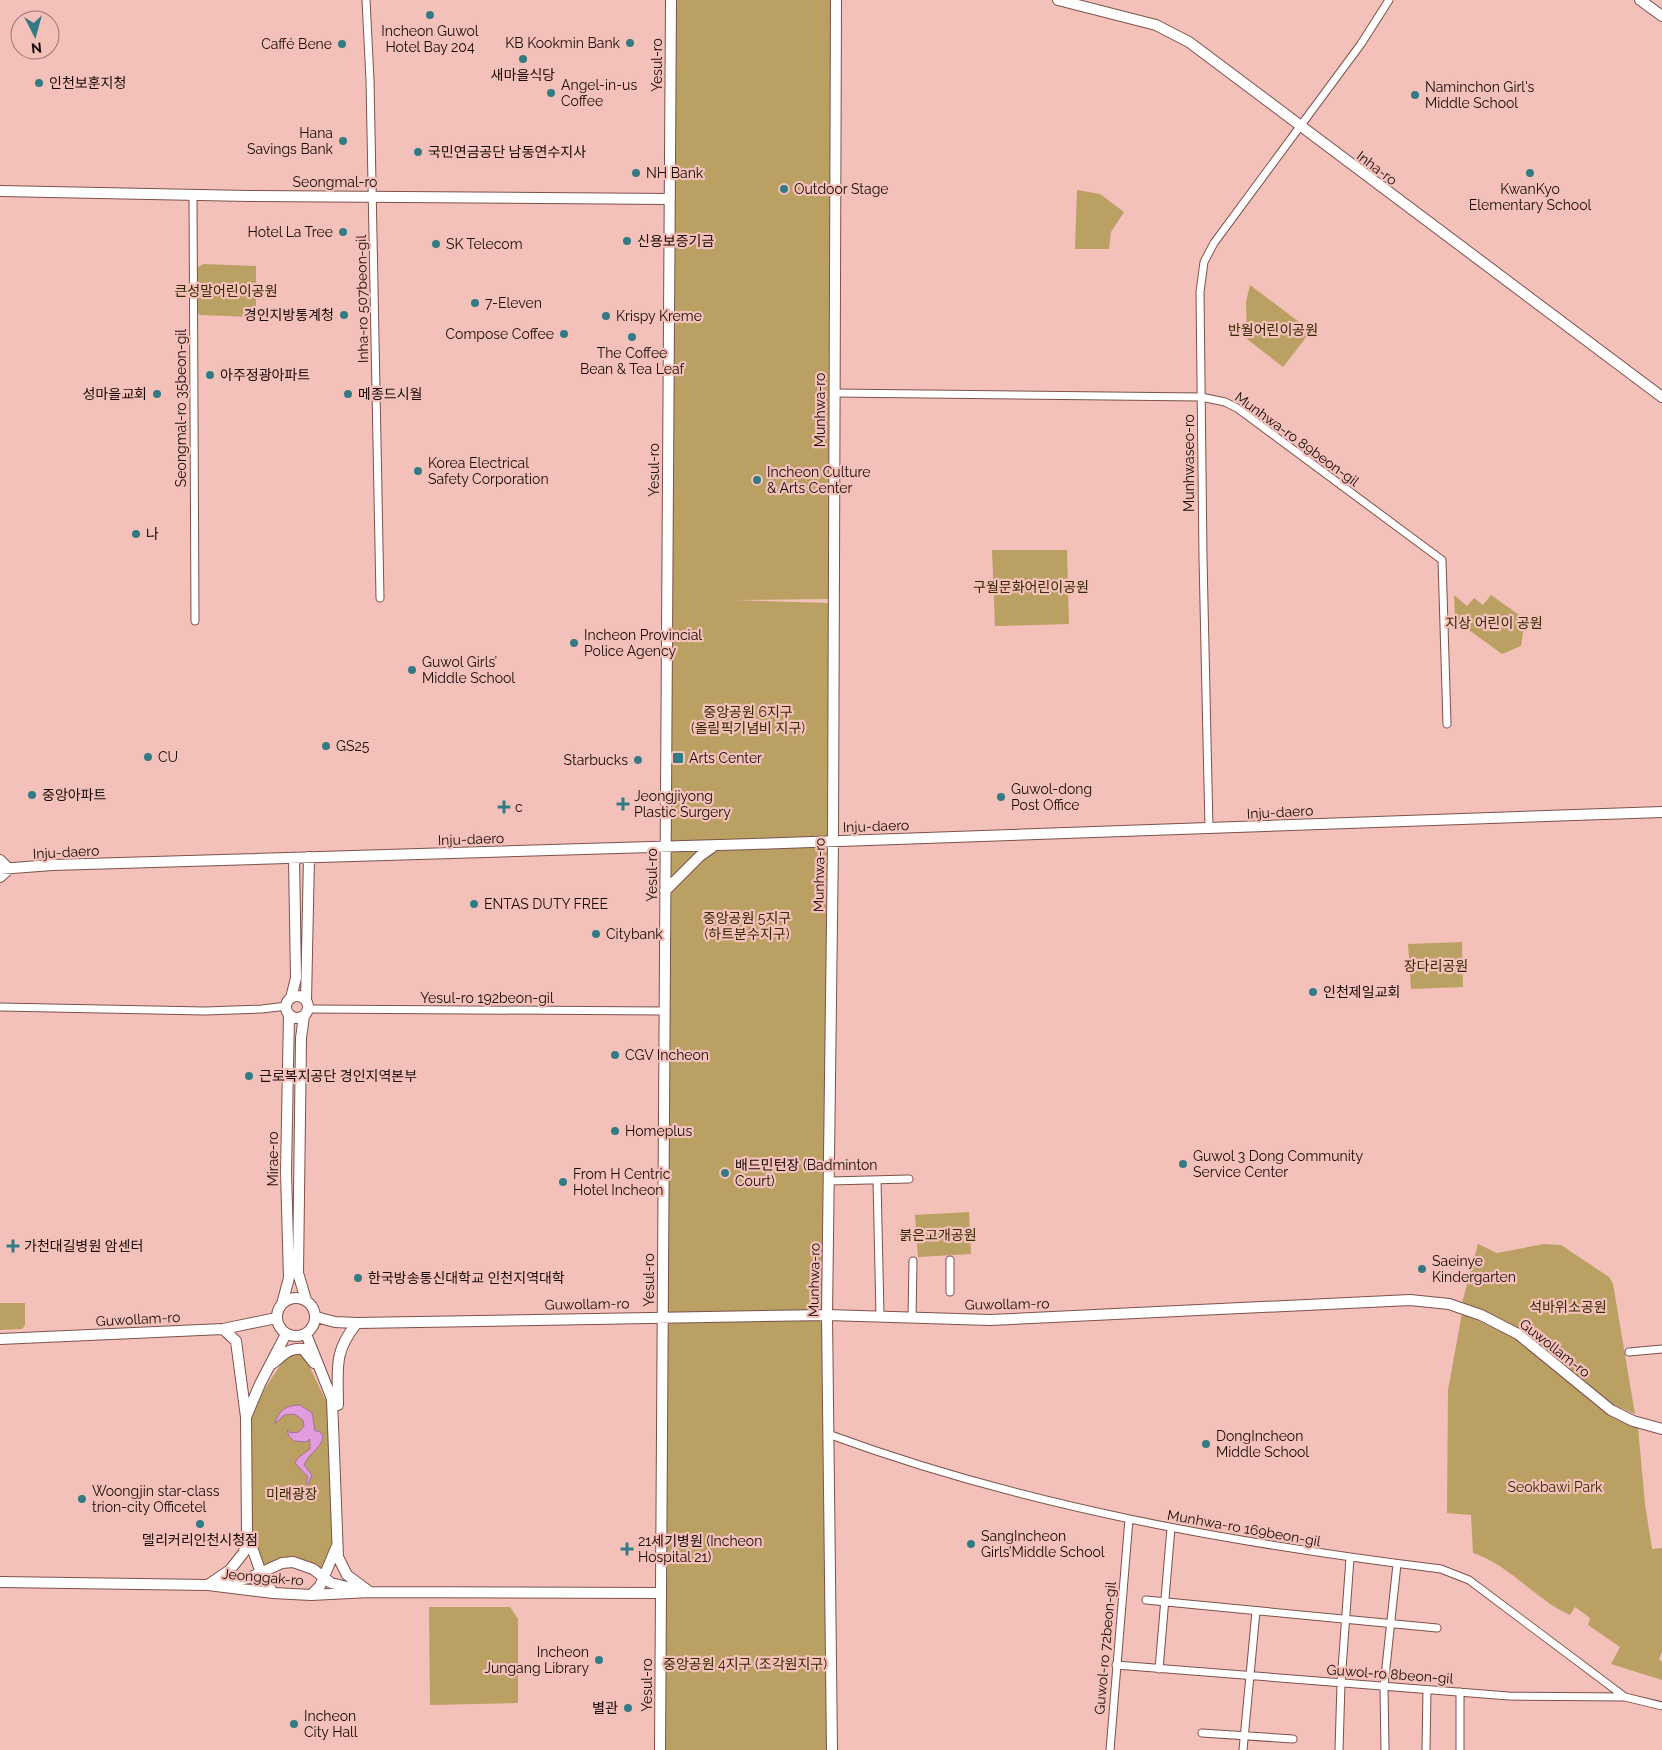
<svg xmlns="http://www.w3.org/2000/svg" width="1662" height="1750" font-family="Raleway,'Noto Sans KR',sans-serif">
<rect width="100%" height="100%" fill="#f3c1ba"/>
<!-- green -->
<path fill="#baa062" d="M671 0H832L829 599 734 600 829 603 823 1311 815 1315 827 1330 832 1750H660Z
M1077 190 1100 194 1124 212 1111 232 1109 249H1075Z
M203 264 256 266V315L251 317 200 315 196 311 197 268Z
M1250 285 1311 331 1283 367 1247 339 1246 302Z
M992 550H1067L1069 624 995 626Z
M1454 595 1467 606 1474 598 1483 605 1491 595 1525 619 1521 646 1502 654 1455 620Z
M1462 942 1463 987 1411 989 1408 944Z
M969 1212 971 1254 918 1257 915 1215Z
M1478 1244 1497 1253 1544 1244 1561 1245 1609 1277 1613 1284 1635 1414 1614 1405 1515 1326 1462 1303Z
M0 1303H25V1325L22 1329 0 1330Z
M1462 1313 1519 1340 1606 1413 1638 1427 1645 1504 1652 1549 1662 1548V1652L1659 1659 1662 1662V1680L1611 1664 1620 1647 1588 1625 1590 1618 1575 1607 1570 1615C1536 1600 1510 1565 1473 1553L1471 1515 1447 1513 1448 1390Z
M296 1353 304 1355 334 1418 337 1545 323 1578 293 1562 261 1573 247 1533 246 1417 287 1355Z
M429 1607H510L518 1619V1703L430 1705Z"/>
<!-- water -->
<path fill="#e19dde" stroke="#a5719e" d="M300 1405 312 1413 315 1431H319L323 1436C321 1450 309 1452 304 1465L312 1475 308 1484 306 1483 308 1477 295 1463 298 1458 310 1449V1439L306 1442 294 1441 289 1436 287 1430 291 1433 299 1432 304 1426 303 1420 294 1414 284 1415 275 1424C278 1410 287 1405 300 1405Z"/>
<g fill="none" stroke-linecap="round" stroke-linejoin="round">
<defs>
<path id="street" d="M366 0 370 80 380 598
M193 195 195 621
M834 393 1201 397 1225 402 1237 408 1442 560 1447 724
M1209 829 1203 558 1200 292 1204 262 1214 243 1361 44 1389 0
M0 1007 205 1011 262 1009 287 1006
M308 1009 665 1011
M877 1180 880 1316
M829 1181 909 1179
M950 1260V1292
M912 1318 913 1261
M1629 1352 1662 1349
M828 1434C1026 1507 1232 1543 1441 1569L1469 1580 1625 1697
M1146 1600 1437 1628
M1116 1665 1509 1696 1625 1697 1662 1706
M1159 1669 1171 1528
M1460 1692V1750
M1202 1733 1293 1739
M1110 1750 1129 1519
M1243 1750 1256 1611
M1339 1750 1341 1683 1350 1558
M1385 1750 1384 1686 1397 1564
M1426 1750 1427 1690"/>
<path id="secondary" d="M1058 0 1156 25 1189 42 1662 397
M1640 0 1662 16
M0 191 249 196 670 199
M0 860 9 869 0 877
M0 869 52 865 753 844 1662 812
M665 891 700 856 714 846
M286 1007a11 11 0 1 1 22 0a11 11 0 1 1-22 0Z
M291 998 296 978 294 858
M306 1001 309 857
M304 1016 301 1038 298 1273 306 1300
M277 1317a19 19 0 1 1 38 0a19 19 0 1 1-38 0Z
M282 1304 289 1278 286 1172 289 1014
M316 1317 335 1322 357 1323 827 1315 990 1320 1410 1300 1449 1304 1481 1315 1518 1334 1611 1410 1633 1421 1662 1429
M223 1329 236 1341 246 1417
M306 1334 332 1399 338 1557 347 1575 370 1592
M0 1339 223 1329 276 1318
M272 1364C283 1356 288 1347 303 1349L314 1363
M338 1405C338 1369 333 1352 357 1323
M248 1536 261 1573 273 1593
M0 1582 208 1585 273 1593 311 1595 370 1592 661 1593
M221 1583 249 1578 282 1563 293 1562 313 1569 331 1583 355 1589
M208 1585 230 1570 244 1552 247 1533 246 1417 260 1384 286 1334
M311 1595 320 1586 336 1548
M660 1750 671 0
M832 1750 827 1315 833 842 836 0"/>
</defs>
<!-- street casing -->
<use href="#street" stroke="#7d524c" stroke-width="9"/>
<!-- secondary casing -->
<use href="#secondary" stroke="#7d524c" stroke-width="12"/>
<!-- street -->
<use href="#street" stroke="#fff" stroke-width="7"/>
<!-- secondary -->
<use href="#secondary" stroke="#fff" stroke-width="10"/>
</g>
<!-- markers -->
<g fill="#327a84" stroke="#f3c1ba" stroke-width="2">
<circle cx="430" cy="15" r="5"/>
<circle cx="630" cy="43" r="5"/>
<circle cx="342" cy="44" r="5"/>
<circle cx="523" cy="59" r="5"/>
<circle cx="39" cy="83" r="5"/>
<circle cx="551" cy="93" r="5"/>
<circle cx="1415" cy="95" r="5"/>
<circle cx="343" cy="141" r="5"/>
<circle cx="418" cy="152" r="5"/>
<circle cx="636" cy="173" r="5"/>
<circle cx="1530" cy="173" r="5"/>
<circle cx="784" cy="189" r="5"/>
<circle cx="343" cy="232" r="5"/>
<circle cx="627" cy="241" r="5"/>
<circle cx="436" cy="244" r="5"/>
<circle cx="475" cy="303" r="5"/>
<circle cx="344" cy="315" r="5"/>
<circle cx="606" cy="316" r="5"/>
<circle cx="564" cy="334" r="5"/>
<circle cx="632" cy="337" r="5"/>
<circle cx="210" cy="375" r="5"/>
<circle cx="157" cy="394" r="5"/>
<circle cx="348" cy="394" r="5"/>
<circle cx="418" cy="471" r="5"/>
<circle cx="757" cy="480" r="5"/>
<circle cx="136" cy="534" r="5"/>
<circle cx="574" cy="643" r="5"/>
<circle cx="412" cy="670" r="5"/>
<circle cx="326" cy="746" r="5"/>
<circle cx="148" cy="757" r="5"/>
<rect x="672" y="752" width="12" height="12" rx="2.5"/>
<circle cx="638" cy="760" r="5"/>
<circle cx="32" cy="795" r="5"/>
<circle cx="1001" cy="797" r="5"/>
<path d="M620.5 796.5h5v5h5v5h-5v5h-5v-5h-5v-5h5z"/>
<path d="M501.5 799.5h5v5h5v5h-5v5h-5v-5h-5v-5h5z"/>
<circle cx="474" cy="904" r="5"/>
<circle cx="596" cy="934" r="5"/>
<circle cx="1313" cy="992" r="5"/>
<circle cx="615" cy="1055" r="5"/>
<circle cx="249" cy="1076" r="5"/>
<circle cx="615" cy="1131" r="5"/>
<circle cx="1183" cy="1164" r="5"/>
<circle cx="725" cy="1173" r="5"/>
<circle cx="563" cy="1182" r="5"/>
<path d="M10.5 1238.5h5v5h5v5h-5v5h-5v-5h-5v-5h5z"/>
<circle cx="1422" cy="1269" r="5"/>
<circle cx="358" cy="1278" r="5"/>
<circle cx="1206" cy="1444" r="5"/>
<circle cx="82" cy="1499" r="5"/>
<circle cx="200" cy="1524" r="5"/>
<circle cx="971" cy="1544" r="5"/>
<path d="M624.5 1541.5h5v5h5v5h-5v5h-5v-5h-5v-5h5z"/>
<circle cx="599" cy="1660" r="5"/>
<circle cx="628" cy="1708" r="5"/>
<circle cx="294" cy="1724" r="5"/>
</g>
<g text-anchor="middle" stroke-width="4.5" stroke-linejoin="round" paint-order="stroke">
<!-- poi labels -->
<g font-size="14" fill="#190907" stroke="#f3c1ba" text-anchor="start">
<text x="430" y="36" text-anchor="middle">Incheon Guwol<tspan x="430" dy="16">Hotel Bay 204</tspan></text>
<text x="620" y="48" text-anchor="end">KB Kookmin Bank</text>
<text x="332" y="49" text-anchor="end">Caffé Bene</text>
<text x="523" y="80" text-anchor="middle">새마을식당</text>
<text x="49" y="88">인천보훈지청</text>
<text x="561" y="90">Angel-in-us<tspan x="561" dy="16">Coffee</tspan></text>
<text x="1425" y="92">Naminchon Girl's<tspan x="1425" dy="16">Middle School</tspan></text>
<text x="333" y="138" text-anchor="end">Hana<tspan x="333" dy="16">Savings Bank</tspan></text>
<text x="428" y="157">국민연금공단 남동연수지사</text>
<text x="646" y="178">NH Bank</text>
<text x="794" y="194">Outdoor Stage</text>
<text x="1530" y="194" text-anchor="middle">KwanKyo<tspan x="1530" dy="16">Elementary School</tspan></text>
<text x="333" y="237" text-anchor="end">Hotel La Tree</text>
<text x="637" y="246">신용보증기금</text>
<text x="446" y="249">SK Telecom</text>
<text x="485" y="308">7-Eleven</text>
<text x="334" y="320" text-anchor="end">경인지방통계청</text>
<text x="616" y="321">Krispy Kreme</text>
<text x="554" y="339" text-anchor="end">Compose Coffee</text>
<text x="632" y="358" text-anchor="middle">The Coffee<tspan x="632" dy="16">Bean &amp; Tea Leaf</tspan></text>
<text x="220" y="380">아주정광아파트</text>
<text x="147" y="399" text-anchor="end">성마을교회</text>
<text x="358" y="399">메종드시월</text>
<text x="428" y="468">Korea Electrical<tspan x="428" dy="16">Safety Corporation</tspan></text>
<text x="767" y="477">Incheon Culture<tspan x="767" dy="16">&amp; Arts Center</tspan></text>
<text x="146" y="539">나</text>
<text x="584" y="640">Incheon Provincial<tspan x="584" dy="16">Police Agency</tspan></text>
<text x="422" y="667">Guwol Girls’<tspan x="422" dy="16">Middle School</tspan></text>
<text x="336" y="751">GS25</text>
<text x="158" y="762">CU</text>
<text x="689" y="763">Arts Center</text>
<text x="628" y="765" text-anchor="end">Starbucks</text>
<text x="1011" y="794">Guwol-dong<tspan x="1011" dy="16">Post Office</tspan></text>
<text x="42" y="800">중앙아파트</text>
<text x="634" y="801">Jeongjiyong<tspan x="634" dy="16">Plastic Surgery</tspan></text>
<text x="515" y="812">c</text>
<text x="484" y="909">ENTAS DUTY FREE</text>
<text x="606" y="939">Citybank</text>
<text x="1323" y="997">인천제일교회</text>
<text x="625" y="1060">CGV Incheon</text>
<text x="259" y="1081">근로복지공단 경인지역본부</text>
<text x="625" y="1136">Homeplus</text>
<text x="1193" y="1161">Guwol 3 Dong Community<tspan x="1193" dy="16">Service Center</tspan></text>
<text x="735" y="1170">배드민턴장 (Badminton<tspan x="735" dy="16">Court)</tspan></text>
<text x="573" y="1179">From H Centric<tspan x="573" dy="16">Hotel Incheon</tspan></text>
<text x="24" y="1251">가천대길병원 암센터</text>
<text x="1432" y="1266">Saeinye<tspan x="1432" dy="16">Kindergarten</tspan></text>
<text x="368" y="1283">한국방송통신대학교 인천지역대학</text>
<text x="1216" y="1441">DongIncheon<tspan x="1216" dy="16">Middle School</tspan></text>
<text x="92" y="1496">Woongjin star-class<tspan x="92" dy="16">trion-city Officetel</tspan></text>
<text x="981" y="1541">SangIncheon<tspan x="981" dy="16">Girls’Middle School</tspan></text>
<text x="200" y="1545" text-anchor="middle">델리커리인천시청점</text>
<text x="638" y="1546">21세기병원 (Incheon<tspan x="638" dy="16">Hospital 21)</tspan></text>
<text x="589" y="1657" text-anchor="end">Incheon<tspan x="589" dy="16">Jungang Library</tspan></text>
<text x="618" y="1713" text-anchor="end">별관</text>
<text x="304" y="1721">Incheon<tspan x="304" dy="16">City Hall</tspan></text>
</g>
<!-- street labels -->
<g font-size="14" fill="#190907" stroke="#f3c1ba">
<text transform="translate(657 65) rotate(-90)" y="5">Yesul-ro</text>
<text transform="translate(1377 168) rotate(37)" y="5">Inha-ro</text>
<text x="335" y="187">Seongmal-ro</text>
<text transform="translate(362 299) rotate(-91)" y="5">Inha-ro 507beon-gil</text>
<text transform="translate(181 408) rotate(-90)" y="5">Seongmal-ro 35beon-gil</text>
<text transform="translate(820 410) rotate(-90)" y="5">Munhwa-ro</text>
<text transform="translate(1297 439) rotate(36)" y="5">Munhwa-ro 89beon-gil</text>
<text transform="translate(1189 463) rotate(-90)" y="5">Munhwaseo-ro</text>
<text transform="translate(654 470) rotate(-90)" y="5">Yesul-ro</text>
<text transform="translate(1280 812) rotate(-3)" y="5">Inju-daero</text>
<text transform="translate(876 826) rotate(-2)" y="5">Inju-daero</text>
<text transform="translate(471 839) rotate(-2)" y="5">Inju-daero</text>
<text transform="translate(66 852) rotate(-3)" y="5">Inju-daero</text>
<text transform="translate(652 875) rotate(-90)" y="5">Yesul-ro</text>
<text transform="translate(819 875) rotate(-89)" y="5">Munhwa-ro</text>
<text x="487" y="1003">Yesul-ro 192beon-gil</text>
<text transform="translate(273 1159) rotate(-90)" y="5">Mirae-ro</text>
<text transform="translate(649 1280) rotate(-90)" y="5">Yesul-ro</text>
<text transform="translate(814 1280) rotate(-89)" y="5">Munhwa-ro</text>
<text transform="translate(587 1304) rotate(-1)" y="5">Guwollam-ro</text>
<text transform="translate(1007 1304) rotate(-1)" y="5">Guwollam-ro</text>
<text transform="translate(138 1319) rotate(-3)" y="5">Guwollam-ro</text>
<text transform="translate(1555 1348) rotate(38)" y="5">Guwollam-ro</text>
<text transform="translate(1244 1528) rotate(10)" y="5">Munhwa-ro 169beon-gil</text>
<text transform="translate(263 1577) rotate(5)" y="5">Jeonggak-ro</text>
<text transform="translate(1105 1648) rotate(-85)" y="5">Guwol-ro 72beon-gil</text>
<text transform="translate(1390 1674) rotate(4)" y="5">Guwol-ro 8beon-gil</text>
<text transform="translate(647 1685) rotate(-90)" y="5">Yesul-ro</text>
</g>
<!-- park labels -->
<g font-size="14" fill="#362800" stroke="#f3c1ba">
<text x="226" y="296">큰성말어린이공원</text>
<text x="1273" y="335">반월어린이공원</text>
<text x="1031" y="592">구월문화어린이공원</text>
<text x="1494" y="628">지상 어린이 공원</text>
<text x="748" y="717">중앙공원 6지구<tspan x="748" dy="16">(올림픽기념비 지구)</tspan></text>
<text x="747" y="923">중앙공원 5지구<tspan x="747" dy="16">(하트분수지구)</tspan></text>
<text x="1436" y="971">장다리공원</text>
<text x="938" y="1240">붉은고개공원</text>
<text x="1568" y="1312">석바위소공원</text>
<text x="1555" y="1492">Seokbawi Park</text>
<text x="292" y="1499">미래광장</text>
<text x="745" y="1669">중앙공원 4지구 (조각원지구)</text>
</g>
</g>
<!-- north arrow -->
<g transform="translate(35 35) rotate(174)"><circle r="24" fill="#f3c1ba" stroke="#9c7772"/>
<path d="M0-4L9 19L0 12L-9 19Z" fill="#327a84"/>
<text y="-8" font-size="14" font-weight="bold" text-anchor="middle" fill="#190907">N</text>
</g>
</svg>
